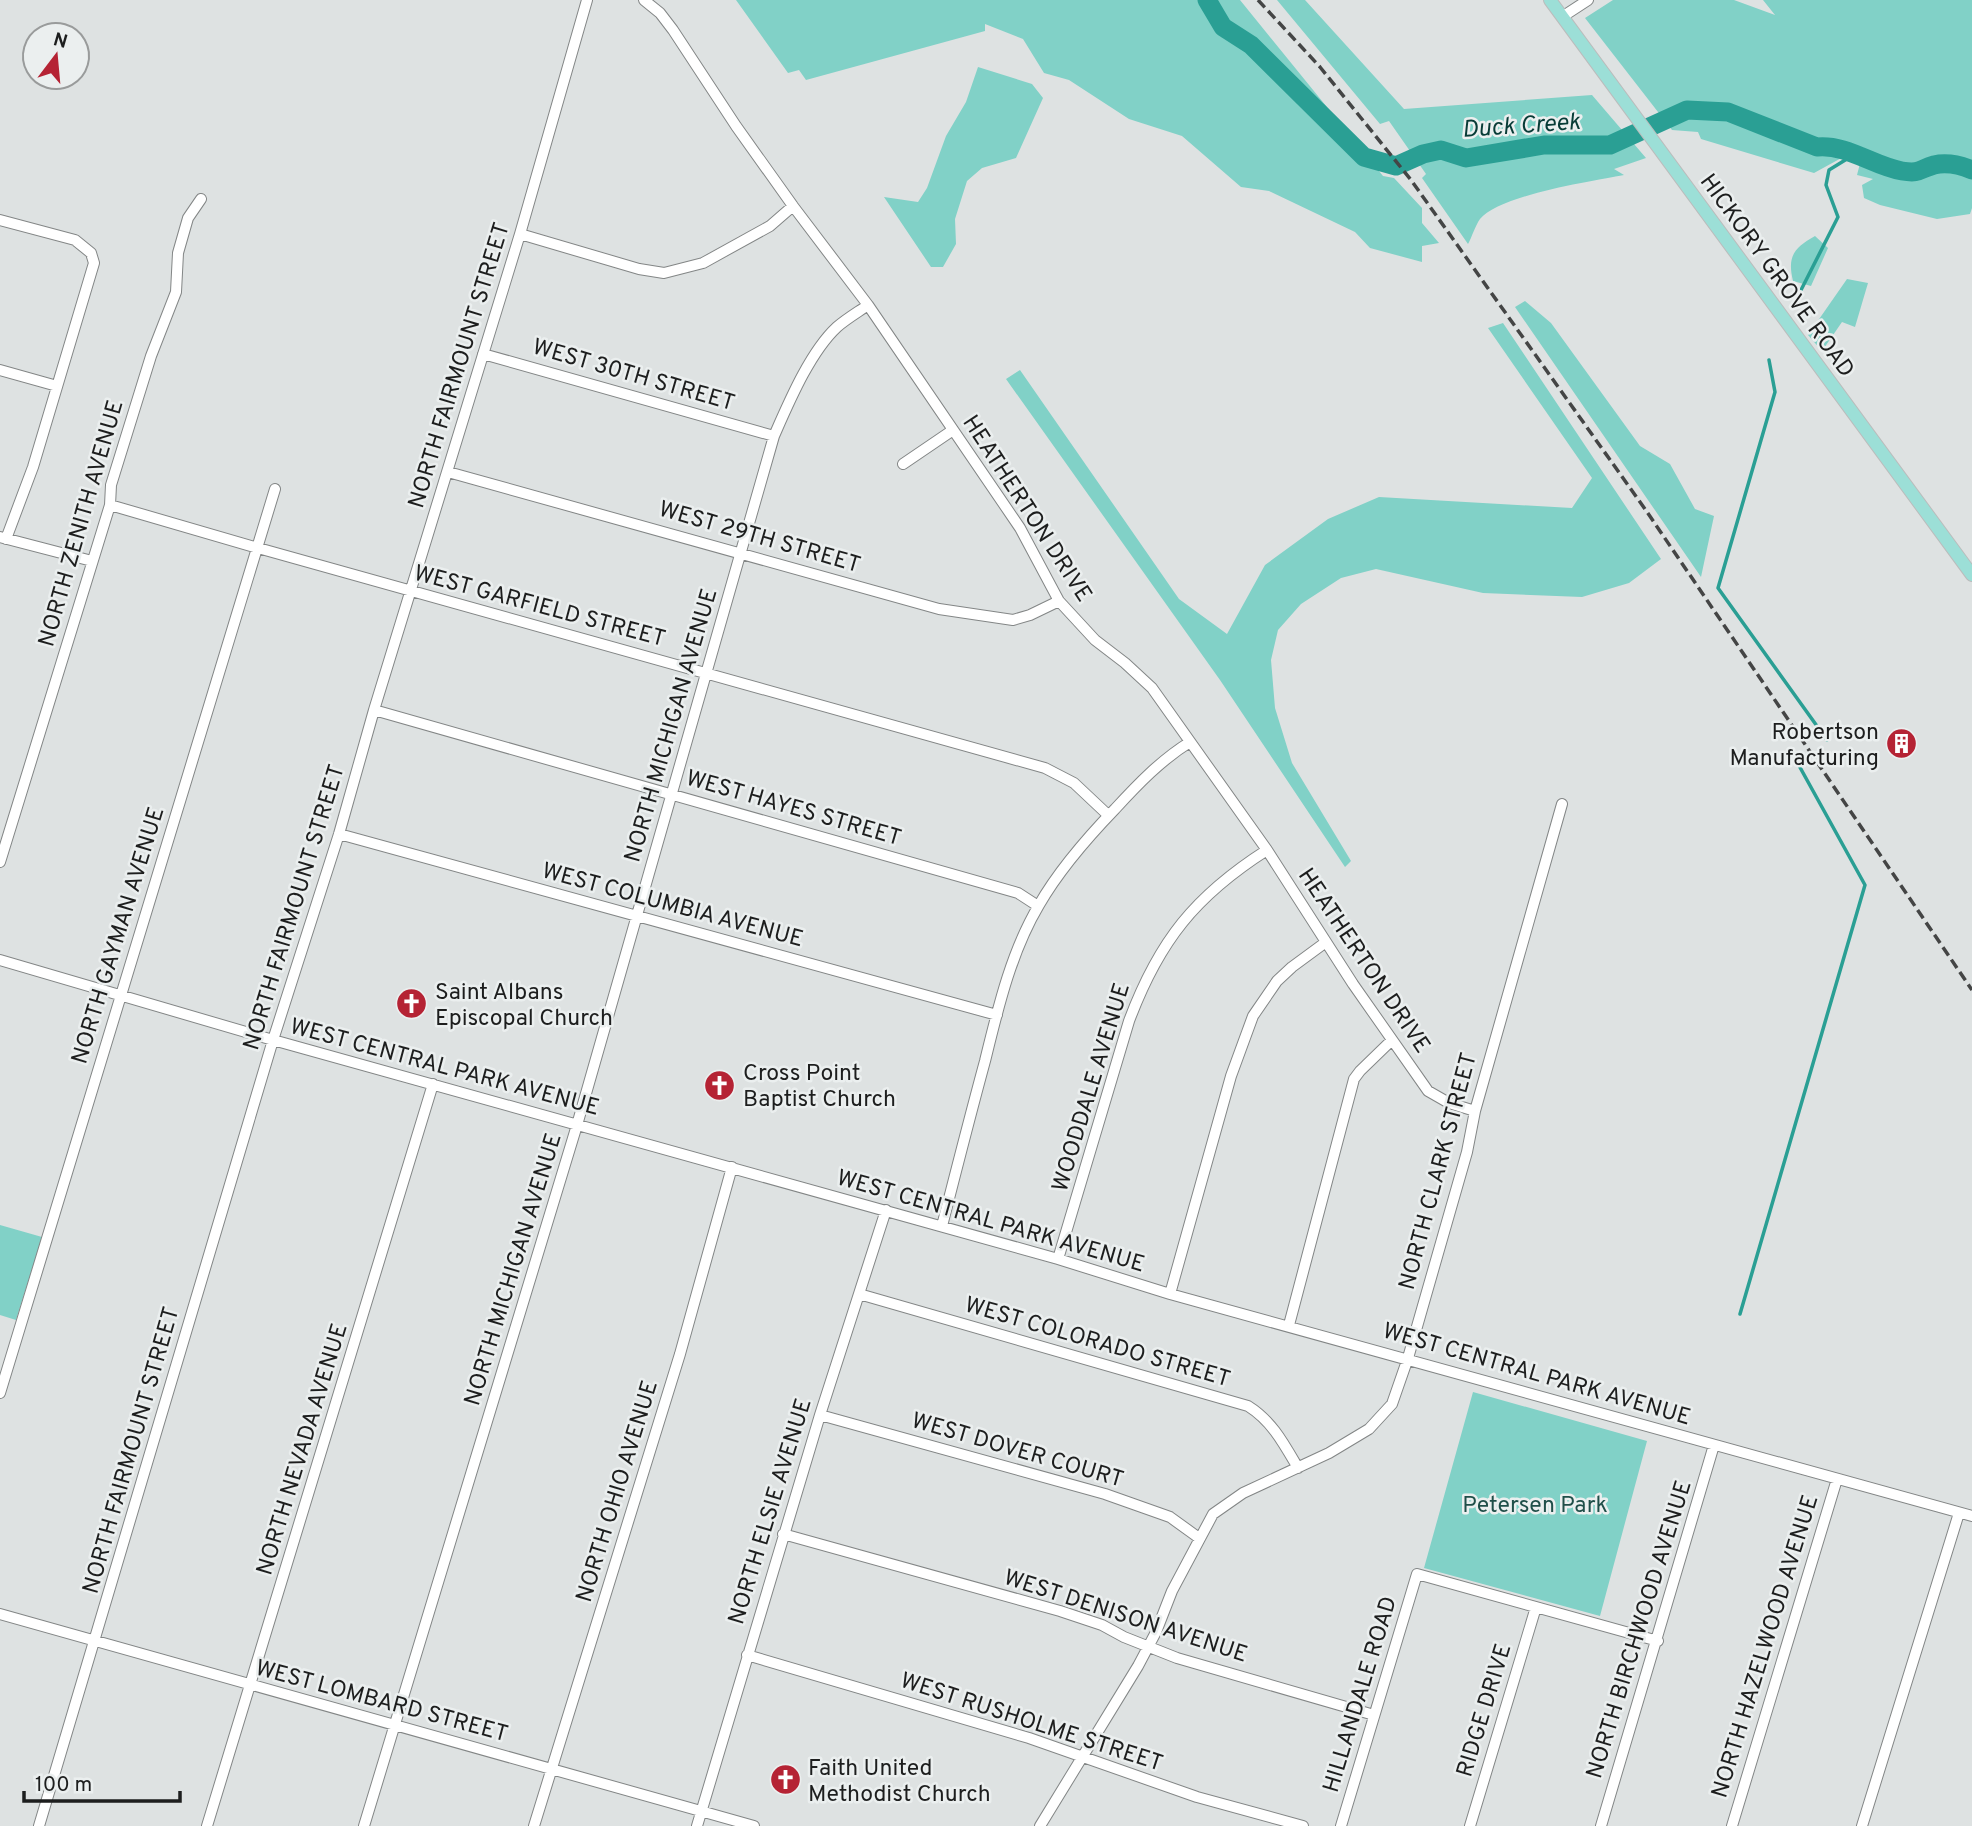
<svg xmlns="http://www.w3.org/2000/svg" width="1972" height="1826" font-family="Overpass,sans-serif">
<rect width="100%" height="100%" fill="#dee2e2"/>
<!-- green -->
<path fill="#81d1c7" d="M736 0H1240L1383 176 1394 178 1422 208V223L1439 243 1422 246V262L1370 248 1355 232 1269 191 1241 187 1182 136 1129 119 1069 80 1044 73 1023 39 985 24V31L806 80 799 70 788 73Z
M1277 0H1305L1404 109 1592 95 1646 158 1614 169 1624 175C1593 181 1499 195 1480 219 1475 226 1472 237 1468 244L1422 178 1426 174 1389 121 1380 124Z
M1613 0H1734L1775 15 1763 0H1972V208L1970 214 1937 219 1880 205 1864 198 1862 185 1873 179 1857 175 1864 148 1841 141 1782 137 1812 150 1847 147 1845 156 1814 173 1701 139 1698 132 1672 130 1585 18Z
M978 67 1032 84 1043 98 1016 158 982 168 967 181 955 219 956 244 943 267H931L884 197 918 202 927 188 946 136 966 102Z
M1815 236 1828 248 1811 286 1793 281C1787 256 1794 248 1815 236Z
M1847 279 1868 283 1855 327 1842 322 1822 351 1808 335Z
M1525 301 1551 323 1640 446 1670 464 1695 509 1714 516 1701 577 1515 307Z
M1503 323 1661 559 1629 583 1582 597 1483 593 1376 569 1341 578 1301 604 1278 630 1271 660 1275 708 1292 763 1351 861 1345 867 1220 680 1006 379 1020 370 1179 599 1227 634 1265 565 1328 519 1379 497 1572 508 1592 478 1488 328Z
M0 1225 42 1237 16 1320 0 1315Z
M1473 1392 1647 1441 1600 1616 1424 1568Z"/>
<g fill="none" stroke-linecap="round" stroke-linejoin="round">
<!-- stream -->
<path stroke="#2a9f94" stroke-width="3.5" d="M1799 294 1838 217 1826 185 1829 170 1855 154
M1769 360 1775 392 1718 588 1827 740
M1740 1314 1865 885 1797 762"/>
<!-- river -->
<path stroke="#2a9f94" stroke-width="19" d="M1207 0 1223 27 1251 45 1364 157 1396 166 1423 154 1441 150 1466 158 1544 145H1610L1687 110 1728 112 1817 147C1847 144 1873 166 1902 171 1921 174 1919 169 1934 165 1947 162 1960 165 1972 170"/>
<defs>
<path id="minor" d="M644 0 660 13 673 30 736 126 793 206 868 305 1020 528 1059 601 1095 640 1125 663 1152 688 1267 850 1353 984 1428 1091 1449 1103 1475 1111
M1562 17 1588 0
M0 220 75 240 91 253 94 263 33 467 6 539
M520 234 639 269 664 273 703 263 770 226 793 206
M483 354 774 436
M0 370 57 386
M903 464 953 430
M448 472 939 609 1013 620 1030 615 1059 601
M110 505 258 548 1045 768 1074 783 1108 815
M0 537 92 561
M374 710 1018 893 1038 906
M339 834 997 1015
M0 862 110 505 111 485 151 356 176 292 178 253 188 218 201 199
M0 960 273 1040 1058 1259 1170 1294 1972 1516
M942 1226C956 1171 970 1116 985 1061 998 1008 1011 952 1039 905 1059 870 1087 838 1115 809 1138 784 1161 760 1190 742
M1058 1259 1129 1021C1159 941 1195 896 1267 850
M859 1294 1248 1406C1272 1421 1284 1444 1298 1468
M1170 1294 1231 1076 1253 1016 1277 981 1292 967 1326 942
M1289 1325 1354 1079 1360 1071 1392 1040
M0 1393 275 489
M820 1415 1105 1494 1170 1517 1199 1538
M783 1534 1060 1611 1102 1625 1124 1637 1177 1658 1374 1715
M0 1614 754 1826
M747 1655 1029 1738 1197 1797 1303 1826
M39 1826 273 1040 339 834 374 710 520 234 587 0
M207 1826 433 1084
M364 1826 577 1125 774 436C789 402 810 352 837 327 846 319 858 312 868 305
M534 1826 680 1354 732 1167
M697 1826 820 1415 886 1210
M1040 1826 1138 1666 1156 1632 1172 1591 1213 1514 1243 1493 1329 1453 1369 1429 1392 1404 1408 1358 1467 1152 1475 1111 1562 804
M1341 1826 1417 1574 1658 1641
M1470 1826 1536 1607
M1601 1826 1714 1445
M1732 1826 1837 1479
M1862 1826 1959 1513"/>
<path id="major" d="M1550 0 1972 575"/>
</defs>
<!-- minor casing -->
<use href="#minor" stroke="#838686" stroke-width="12"/>
<!-- major casing -->
<use href="#major" stroke="#bbbcbc" stroke-width="14"/>
<!-- minor -->
<use href="#minor" stroke="#fff" stroke-width="10"/>
<!-- major -->
<use href="#major" stroke="#9cdfd7" stroke-width="12"/>
<!-- rail -->
<path stroke="#444545" stroke-width="3.5" stroke-dasharray="10 5" stroke-linecap="butt" d="M1258 0 1320 67 1411 180 1645 509 1972 990"/>
</g>
<!-- icons -->
<defs>
<symbol id="building-disc" viewBox="-11 -11 22 22"><circle r="9.5" fill="#b52334" stroke="#ebefef"/><path d="M-4-6H4V6H1V3H-1V6H-4ZM-2.5-4.3h1.7v1.8h-1.7ZM.8-4.3h1.7v1.8H.8ZM-2.5-1h1.7V.8h-1.7ZM.8-1h1.7V.8H.8Z" fill="#fff"/></symbol>
<symbol id="church-disc" viewBox="-11 -11 22 22"><circle r="9.5" fill="#b52334" stroke="#ebefef"/><path d="M-1.2-6h2.4v3.5h3.3v2.4h-3.3V6h-2.4V-.1h-3.3v-2.4h3.3Z" fill="#fff"/></symbol>
</defs>
<g fill-rule="evenodd">
<use href="#building-disc" x="1884" y="726" width="35" height="35"/>
<use href="#church-disc" x="394" y="986" width="35" height="35"/>
<use href="#church-disc" x="702" y="1068" width="35" height="35"/>
<use href="#church-disc" x="768" y="1762" width="35" height="35"/>
</g>
<g text-anchor="middle" stroke-width="5" stroke-linejoin="round" paint-order="stroke">
<!-- street labels -->
<g font-size="23" fill="#1d1e1e" stroke="#ebefef">
<text transform="translate(1778 275) rotate(54)" y="8">HICKORY GROVE ROAD</text>
<text transform="translate(458 365) rotate(-73)" y="8">NORTH FAIRMOUNT STREET</text>
<text transform="translate(634 374) rotate(16)" y="8">WEST 30TH STREET</text>
<text transform="translate(1028 508) rotate(57)" y="8">HEATHERTON DRIVE</text>
<text transform="translate(80 523) rotate(-74)" y="8">NORTH ZENITH AVENUE</text>
<text transform="translate(760 536) rotate(16)" y="8">WEST 29TH STREET</text>
<text transform="translate(540 605) rotate(15)" y="8">WEST GARFIELD STREET</text>
<text transform="translate(670 725) rotate(-74)" y="8">NORTH MICHIGAN AVENUE</text>
<text transform="translate(794 807) rotate(16)" y="8">WEST HAYES STREET</text>
<text transform="translate(673 904) rotate(15)" y="8">WEST COLUMBIA AVENUE</text>
<text transform="translate(293 907) rotate(-73)" y="8">NORTH FAIRMOUNT STREET</text>
<text transform="translate(117 935) rotate(-73)" y="8">NORTH GAYMAN AVENUE</text>
<text transform="translate(1365 960) rotate(56)" y="8">HEATHERTON DRIVE</text>
<text transform="translate(445 1066) rotate(15)" y="8">WEST CENTRAL PARK AVENUE</text>
<text transform="translate(1090 1087) rotate(-73)" y="8">WOODDALE AVENUE</text>
<text transform="translate(1437 1171) rotate(-75)" y="8">NORTH CLARK STREET</text>
<text transform="translate(991 1220) rotate(16)" y="8">WEST CENTRAL PARK AVENUE</text>
<text transform="translate(512 1269) rotate(-73)" y="8">NORTH MICHIGAN AVENUE</text>
<text transform="translate(1098 1341) rotate(16)" y="8">WEST COLORADO STREET</text>
<text transform="translate(1537 1373) rotate(16)" y="8">WEST CENTRAL PARK AVENUE</text>
<text transform="translate(301 1449) rotate(-73)" y="8">NORTH NEVADA AVENUE</text>
<text transform="translate(1018 1449) rotate(16)" y="8">WEST DOVER COURT</text>
<text transform="translate(130 1450) rotate(-74)" y="8">NORTH FAIRMOUNT STREET</text>
<text transform="translate(616 1491) rotate(-73)" y="8">NORTH OHIO AVENUE</text>
<text transform="translate(769 1511) rotate(-73)" y="8">NORTH ELSIE AVENUE</text>
<text transform="translate(1126 1615) rotate(18)" y="8">WEST DENISON AVENUE</text>
<text transform="translate(1638 1629) rotate(-73)" y="8">NORTH BIRCHWOOD AVENUE</text>
<text transform="translate(1764 1646) rotate(-73)" y="8">NORTH HAZELWOOD AVENUE</text>
<text transform="translate(1359 1694) rotate(-73)" y="8">HILLANDALE ROAD</text>
<text transform="translate(382 1700) rotate(15)" y="8">WEST LOMBARD STREET</text>
<text transform="translate(1483 1710) rotate(-73)" y="8">RIDGE DRIVE</text>
<text transform="translate(1032 1721) rotate(18)" y="8">WEST RUSHOLME STREET</text>
</g>
<!-- poi labels -->
<g font-size="23" fill="#1d1e1e" stroke="#ebefef" text-anchor="start">
<text x="1879" y="739" text-anchor="end">Robertson<tspan x="1879" dy="26">Manufacturing</tspan></text>
<text x="435" y="999">Saint Albans<tspan x="435" dy="26">Episcopal Church</tspan></text>
<text x="743" y="1080">Cross Point<tspan x="743" dy="26">Baptist Church</tspan></text>
<text x="808" y="1775">Faith United<tspan x="808" dy="26">Methodist Church</tspan></text>
</g>
<!-- park labels -->
<g font-size="23" fill="#1f4f49" stroke="#ebefef">
<text x="1535" y="1512">Petersen Park</text>
</g>
<!-- water labels -->
<g font-size="24" font-style="italic" fill="#083c37" stroke="#ebefef">
<text transform="translate(1521 125) rotate(-4)" y="8">Duck Creek</text>
</g>
</g>
<!-- north arrow -->
<g transform="translate(56 56) rotate(16)"><circle r="33" fill="#ebefef" stroke="#999b9b" stroke-width="2"/>
<path d="M0-5L12 26L0 18L-12 26Z" fill="#b52334"/>
<text y="-10" font-size="19" font-weight="bold" text-anchor="middle" fill="#1d1e1e">N</text>
</g>
<!-- scale -->
<path d="M24 1791v10h156v-10" fill="none" stroke="#1d1e1e" stroke-width="3.5"/>
<text x="35" y="1791" font-size="21" fill="#1d1e1e" stroke="#ebefef" stroke-width="5" paint-order="stroke">100 m</text>
</svg>
